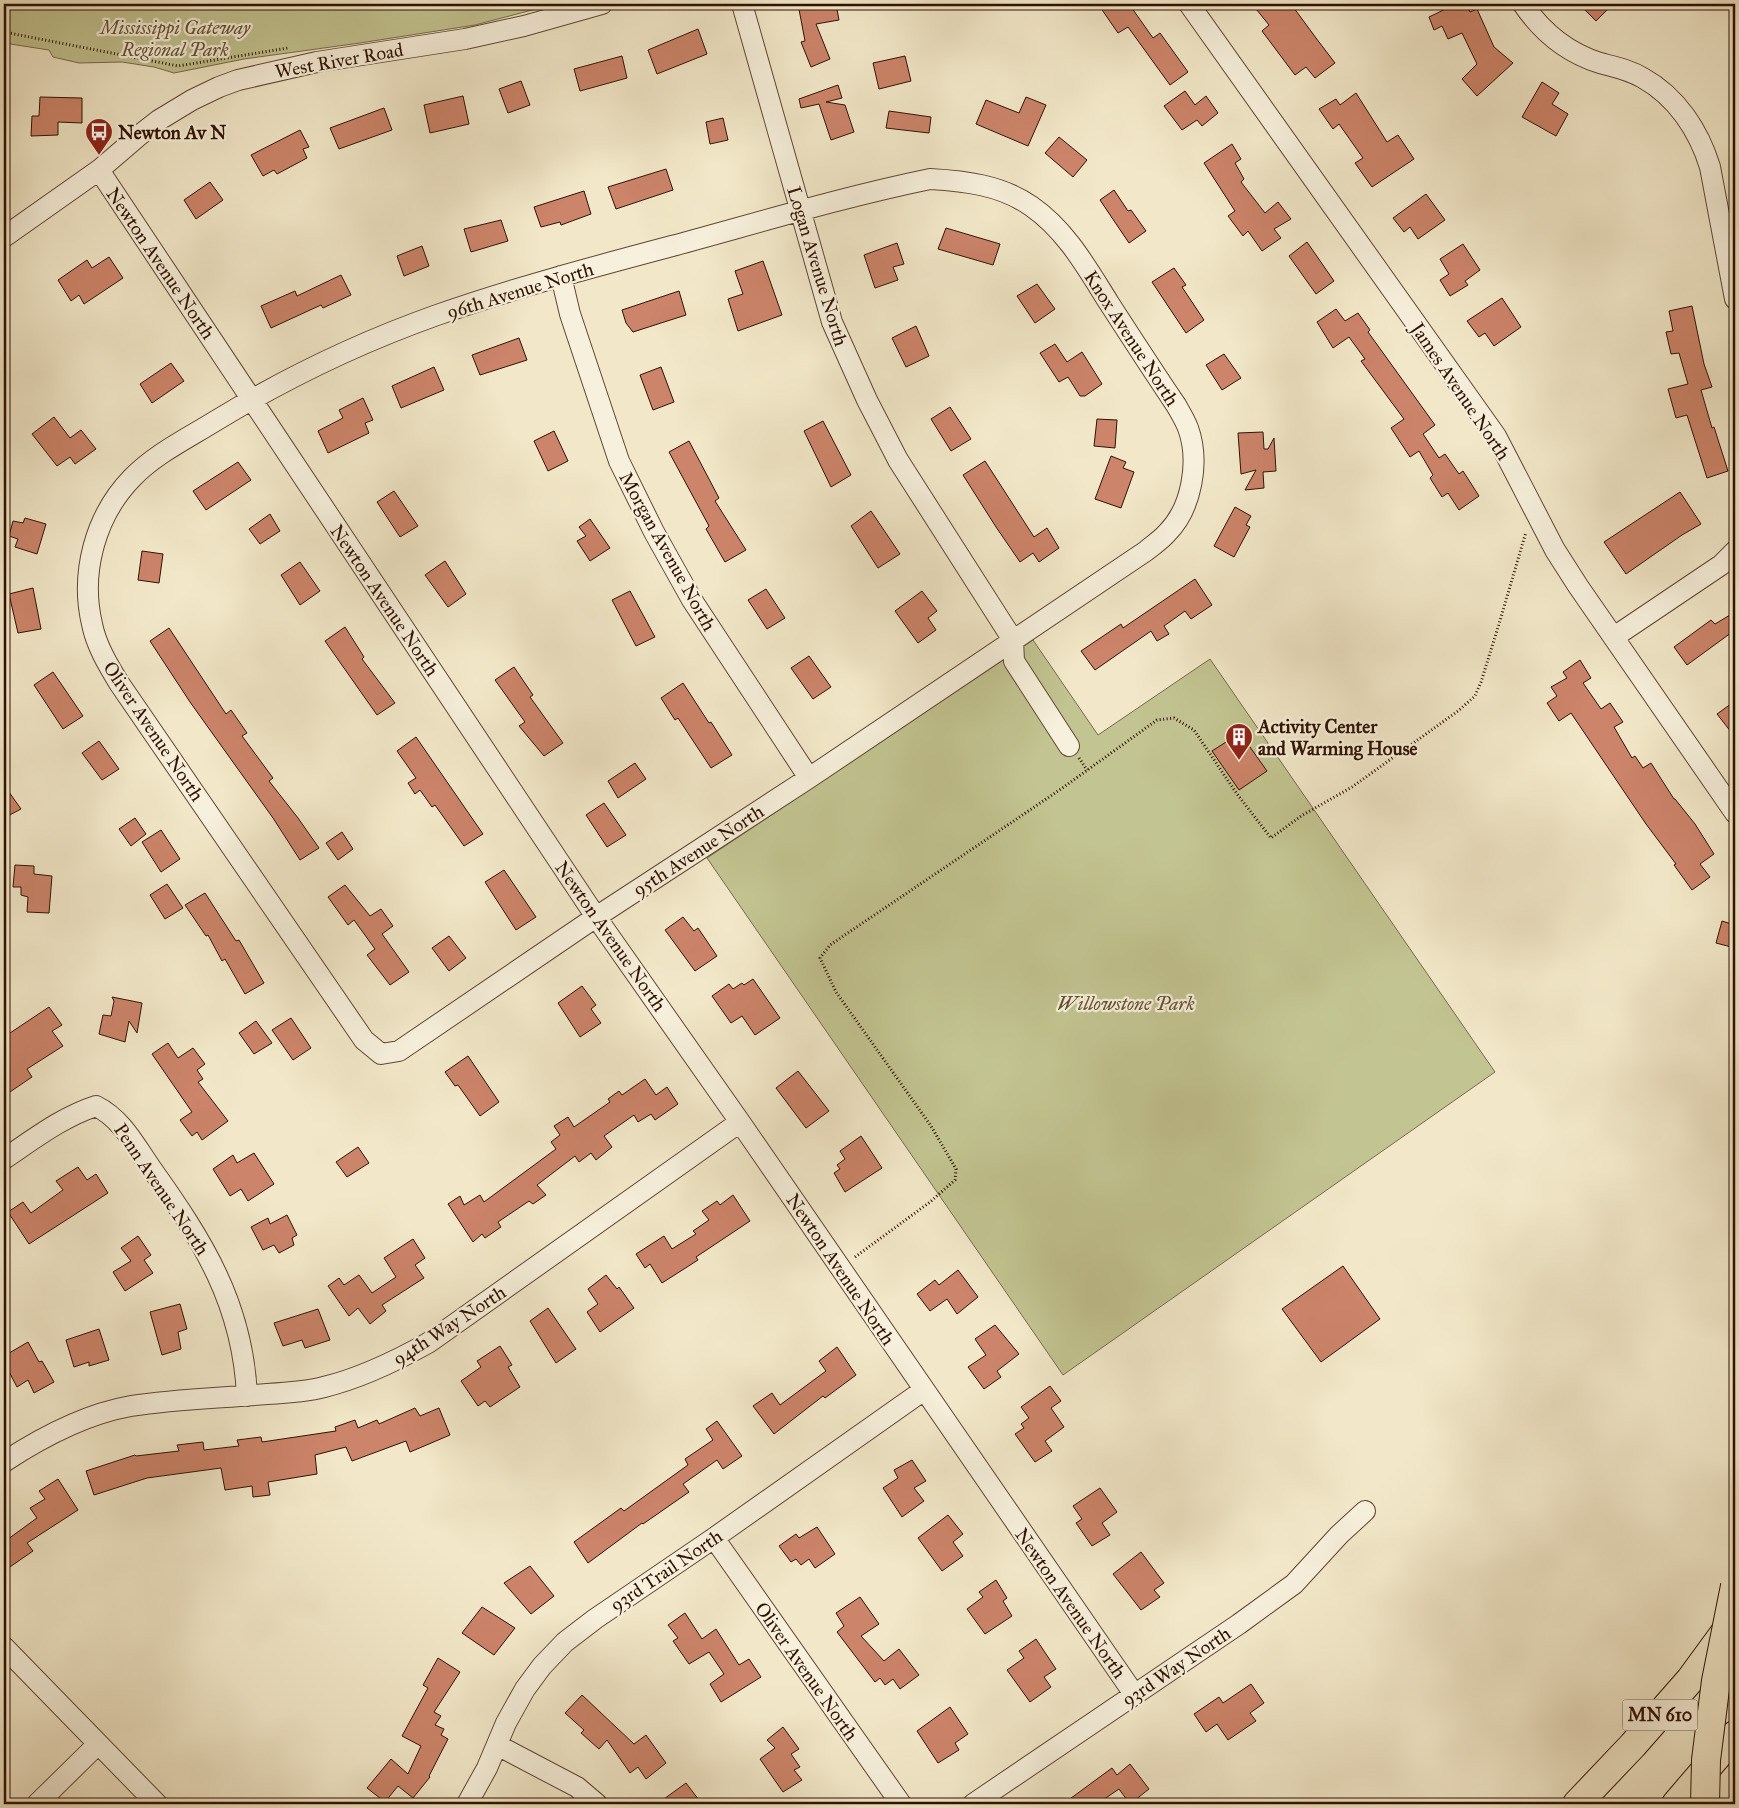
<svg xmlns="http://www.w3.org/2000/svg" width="1739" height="1808" font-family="'IM FELL Great Primer',serif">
<rect width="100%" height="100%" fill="#f2e8c9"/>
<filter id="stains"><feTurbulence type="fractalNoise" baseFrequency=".004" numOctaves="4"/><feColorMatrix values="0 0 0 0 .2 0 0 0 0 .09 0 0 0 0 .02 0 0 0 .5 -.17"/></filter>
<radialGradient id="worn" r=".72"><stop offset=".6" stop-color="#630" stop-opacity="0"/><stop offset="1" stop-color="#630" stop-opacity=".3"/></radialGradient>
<!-- green -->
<path fill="#c2c491" stroke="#786a48" d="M4 4H555L475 25 360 43 244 59 174 73 154 67 122 62 79 63 53 57 49 50 4 43Z
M1033 640 1098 735 1210 659 1495 1072 1063 1375 707 858Z"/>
<!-- building -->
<path fill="#cc846a" stroke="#2f1100" d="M798 4H836L839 20 816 24 830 59 811 67 801 42 805 41Z
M1098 4H1129L1153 38 1160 33 1188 72 1170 85 1128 27 1118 33Z
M1252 4H1291L1316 38 1335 63 1315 78 1306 67 1295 75 1262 31 1269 25Z
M1456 4H1466L1470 12 1477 9 1494 47 1513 63 1477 96 1462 79 1477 64 1462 33 1448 39 1442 26 1434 30 1429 17Z
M1579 4H1613L1596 21Z
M698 29 707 54 657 74 648 50Z
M622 56 627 78 580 91 574 69Z
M905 56 911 81 879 89 873 63Z
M521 81 530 105 508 113 499 89Z
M1542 82 1559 93 1552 104 1568 114 1556 136 1522 117Z
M838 85 842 98 826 102 845 105 854 132 831 140 819 104 801 108 799 99Z
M1185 91 1195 105 1206 96 1218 113 1202 126 1197 120 1182 130 1164 106Z
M1356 93 1387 142 1398 135 1414 159 1372 187 1355 163 1363 158 1339 124 1333 129 1319 109 1336 99 1340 105Z
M463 96 469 124 430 133 424 105Z
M40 97 82 98V123L58 122V135L31 136 32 116H39Z
M1026 97 1046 105 1028 146 976 124 986 100 1019 113Z
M384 108 392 130 339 149 330 128Z
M889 111 931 117 929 133 886 128Z
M723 118 728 140 710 144 706 122Z
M300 130 309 147 303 149 307 158 277 174 274 170 263 176 251 155Z
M1059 137 1087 160 1073 177 1045 153Z
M1232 144 1241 159 1235 163 1244 179 1241 182 1265 213 1278 202 1291 219 1274 229 1281 238 1262 251 1248 231 1243 236 1228 216 1235 211 1204 163Z
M666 169 673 190 616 209 608 187Z
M210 182 223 200 196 219 184 200Z
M1114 190 1128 211 1131 210 1146 231 1129 243 1100 200Z
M584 191 591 214 561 225 560 222 541 227 534 207Z
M1426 194 1445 220 1418 239 1410 227 1404 232 1393 218Z
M501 220 508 241 471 252 464 229Z
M946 228 1000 244 993 265 938 249Z
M1307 242 1334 281 1316 294 1289 256Z
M897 243 904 264 893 267 898 280 875 288 864 255Z
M1463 244 1480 270 1465 281 1468 285 1450 296 1440 280 1449 274 1440 259Z
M422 246 429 266 404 276 397 256Z
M109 257 123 278 84 304 79 295 71 301 58 280 87 260 92 268Z
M763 261 782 315 738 331 728 299 743 294 735 271Z
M1174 268 1186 285 1182 287 1204 320 1186 333 1152 282Z
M341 275 351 295 323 308 321 305 271 328 261 306 295 291 297 296Z
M1037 284 1055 309 1035 323 1017 296Z
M679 291 686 315 633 332 626 323 622 310Z
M1502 298 1521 327 1494 346 1485 333 1479 337 1467 321Z
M1692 306 1704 364 1712 387 1701 390 1712 428 1714 427 1728 471 1707 478 1687 415 1676 418 1668 389 1688 384 1679 353 1671 354 1666 332 1673 331 1669 311Z
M1336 309 1345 321 1358 313 1370 330 1368 332 1435 425 1423 434 1439 458 1445 454 1459 474 1463 471 1479 496 1459 510 1448 493 1442 497 1430 478 1433 475 1419 451 1410 457 1391 428 1404 419 1361 361 1365 359 1349 337 1333 348 1317 322Z
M916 326 929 356 906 367 892 338Z
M519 338 527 360 480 375 472 355Z
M1055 344 1067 362 1082 352 1102 384 1085 396H1080L1068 377 1059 382 1040 353Z
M1224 354 1241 378 1222 390 1206 365Z
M171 363 184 381 152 403 140 384Z
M434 367 444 390 401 408 392 386Z
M661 367 674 402 653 410 640 375Z
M363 398 373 420 365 423 369 433 328 453 318 431 343 418 339 410Z
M950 407 971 439 951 451 931 419Z
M54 417 70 438 81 430 96 449 75 464 70 457 57 466 32 434Z
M1097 419 1117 420 1115 448 1094 446Z
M823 421 851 475 831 487 804 431Z
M554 431 568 461 548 471 534 441Z
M1263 432 1264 449H1268L1274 438 1276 471 1263 472 1264 488 1245 490 1256 470 1241 474 1238 433Z
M689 441 719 498 715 501 746 550 725 562 706 529 709 526 669 452Z
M1111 456 1126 462 1123 468 1134 472 1121 508 1095 499Z
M985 461 1034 537 1047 528 1059 548 1039 562 1033 553 1020 562 996 527 963 475Z
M238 462 251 480 206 510 193 491Z
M394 491 418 526 400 537 377 502Z
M1680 492 1701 524 1682 535 1626 574 1604 542Z
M1235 507 1251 516 1246 525 1250 527 1234 557 1214 546Z
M871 511 900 554 878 568 851 526Z
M270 514 280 531 260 544 249 529Z
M25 518 46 524 37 554 15 547 18 539 9 536 13 521 23 523Z
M590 519 610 548 590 561 577 541 586 536 579 527Z
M142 551 163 554 159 583 138 580Z
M445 561 466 594 448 607 425 575Z
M300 562 320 591 300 605 281 575Z
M1195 579 1212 605 1191 619 1185 611 1164 626 1169 634 1157 641 1151 631 1095 670 1081 651 1121 624 1123 628Z
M33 588 41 629 18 633 9 594Z
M766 589 785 618 767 629 748 600Z
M630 591 655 637 636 646 612 600Z
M922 591 937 611 928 618 936 630 918 643 895 611Z
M1735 612V630L1687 665 1674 647 1711 620 1715 624Z
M345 627 364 657 362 659 395 703 377 715 325 641Z
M169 628 226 714 231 710 247 733 242 736 273 778 269 781 298 818 319 848 300 860 273 818 190 702 150 641Z
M809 656 831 687 813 699 791 668Z
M1580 660 1591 678 1583 683 1601 709 1610 703 1623 722 1614 727 1632 758 1635 756 1643 768 1651 763 1674 799H1675L1695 824 1714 854 1700 864 1710 877 1692 890 1674 865 1676 864 1646 824 1571 713 1559 721 1547 703 1557 696 1551 687 1567 678 1563 672Z
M514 667 533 695 530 697 563 743 544 756 519 726 525 722 495 680Z
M53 672 83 716 63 729 34 685Z
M683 683 709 723 711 722 732 755 711 768 678 718 675 720 661 698Z
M1735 701V737L1717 714Z
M1240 733 1267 771 1239 790 1212 751Z
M416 737 483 834 464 846 435 805 432 807 420 790 415 794 408 783 416 778 397 751Z
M99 741 119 769 102 780 82 753Z
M635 763 646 779 618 798 608 781Z
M4 785 21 809 4 818Z
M604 803 626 835 607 847 586 815Z
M135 818 146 834 131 846 119 829Z
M161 830 180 859 161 872 142 842Z
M342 832 353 849 338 860 326 843Z
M15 865 34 866V874L52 876 49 913 27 912 28 897 21 895V887H13Z
M504 870 536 917 516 930 485 882Z
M167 884 183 908 165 919 150 895Z
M345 885 370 916 381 909 393 926 382 934 409 972 390 985 367 955 375 949 354 920 348 925 328 897Z
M205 893 236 941 239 940 264 983 245 994 225 959 222 961 208 935 206 936 185 905Z
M683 917 694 931 698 928 717 956 695 971 665 930Z
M1722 921 1735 925V948L1716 943Z
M449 936 466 958 449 971 432 948Z
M753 979 780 1018 755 1035 742 1016 731 1023 712 996 729 984 733 989 742 983 744 985Z
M582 986 596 1005 591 1009 601 1023 580 1037 558 1003Z
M112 997 142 1003 137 1033 129 1021 125 1042 99 1034 103 1015 111 1016 114 1001Z
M49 1007 62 1025 52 1031 63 1046 27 1069 32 1077 4 1096V1037Z
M291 1018 311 1048 293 1060 272 1030Z
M256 1021 272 1043 254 1054 239 1033Z
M168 1043 178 1058 193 1048 205 1064 197 1070 203 1079 198 1082 228 1121 202 1140 197 1132 192 1136 180 1120 192 1112 152 1054Z
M468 1056 499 1102 480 1116 458 1085 455 1086 445 1072Z
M798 1071 829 1111 806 1128 776 1088Z
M645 1079 656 1095 667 1087 678 1104 655 1120 651 1114 638 1122 634 1115 604 1136 612 1147 596 1160 591 1153 579 1162 575 1156 537 1185 546 1195 533 1204 529 1201 498 1222 501 1227 485 1238 482 1234 473 1242 448 1204 460 1196 464 1205 480 1195 484 1202 556 1149 551 1142 560 1135 554 1126 568 1117 574 1127 610 1102 608 1099 619 1091 622 1095Z
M861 1136 882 1168 845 1192 834 1173 840 1169 837 1165 845 1159 840 1151Z
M358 1147 369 1163 347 1177 336 1162Z
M254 1153 274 1184 248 1201 241 1189 230 1196 213 1169 233 1155 237 1163Z
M78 1167 87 1180 96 1174 108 1193 29 1244 8 1212 23 1202 31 1213 63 1190 56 1181Z
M733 1195 750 1221 696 1257 698 1260 662 1283 650 1264 645 1268 636 1254 664 1236 672 1249 696 1234 693 1231 709 1220 702 1211 717 1201 720 1205Z
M287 1215 297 1235 292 1238 294 1245 279 1253 274 1245 263 1250 251 1227 268 1218 270 1224Z
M138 1236 151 1255 144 1260 153 1273 125 1291 113 1272 131 1261 121 1248Z
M413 1239 425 1258 415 1265 424 1278 382 1305 386 1311 370 1324 358 1308 349 1316 328 1286 339 1278 344 1285 359 1275 372 1293 396 1277 384 1258Z
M1343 1266 1380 1319 1321 1362 1282 1309Z
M958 1270 978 1297 957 1314 947 1299 930 1311 917 1294 935 1280 939 1285Z
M606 1275 617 1289 619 1287 634 1308 600 1332 587 1312 598 1304 588 1289Z
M180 1304 187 1329 178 1332 181 1349 162 1355 150 1312Z
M548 1308 576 1349 556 1363 530 1321Z
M318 1309 330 1340 305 1348 302 1340 283 1346 274 1323Z
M995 1325 1019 1354 997 1371 1001 1377 984 1389 968 1367 986 1355 975 1339Z
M99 1329 109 1360 89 1366V1362L74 1367 66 1340Z
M28 1342 39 1362 42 1361 54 1382 34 1393 28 1380 17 1387 4 1362V1356Z
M500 1346 512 1365 508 1367 520 1387 490 1407 485 1401 478 1406 461 1381 481 1367 477 1361Z
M837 1347 856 1375 825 1398 823 1396 774 1434 753 1406 772 1393 780 1405 826 1371 819 1361Z
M1050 1386 1061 1401 1051 1408 1064 1427 1045 1441 1052 1451 1035 1462 1015 1434 1024 1428 1021 1424 1029 1418 1021 1407Z
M415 1408 420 1416 439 1408 450 1435 410 1452 406 1441 352 1461 346 1447 315 1455 317 1474 268 1482 270 1495 253 1497 252 1486 225 1490 221 1468 147 1478 94 1495 86 1471 135 1455 136 1456 179 1451 177 1445 203 1442 204 1450 239 1446 237 1440 261 1437 262 1442 336 1431 335 1427 355 1420 358 1428 377 1420 379 1424Z
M717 1421 742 1456 723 1469 717 1460 683 1484 689 1492 643 1524 642 1523 588 1563 574 1542 621 1508 624 1511 688 1465 685 1459 713 1440 706 1429Z
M912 1460 926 1481 914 1488 924 1501 902 1517 883 1488 898 1478 894 1470Z
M58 1479 78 1510 27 1543 33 1551 4 1571V1542L37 1518 30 1508 45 1499 39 1491Z
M1100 1488 1117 1512 1102 1523 1110 1535 1092 1546 1076 1523 1082 1519 1073 1506Z
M948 1515 963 1534 953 1542 963 1556 942 1571 918 1538Z
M817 1527 835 1554 815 1568 809 1559 801 1565 796 1559 791 1562 779 1546 796 1534 799 1538Z
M1141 1552 1164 1583 1154 1590 1160 1597 1141 1610 1113 1574Z
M530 1566 554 1596 531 1614 504 1583Z
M996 1580 1007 1598 1003 1601 1012 1616 985 1634 967 1609 983 1597 979 1592Z
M860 1597 879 1624 861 1636 884 1661 899 1649 919 1675 900 1689 893 1679 885 1685 880 1678 875 1682 837 1632 844 1626 836 1613Z
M482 1607 515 1628 494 1655 462 1633Z
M685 1613 702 1639 716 1629 739 1665 749 1659 761 1677 721 1702 710 1684 724 1674 709 1652 689 1664 673 1641 678 1638 668 1625Z
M1036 1639 1056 1669 1044 1677 1051 1687 1030 1702 1007 1670 1024 1658 1019 1651Z
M438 1658 460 1672 434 1712 441 1716 435 1725 444 1729 441 1735 448 1739 429 1776 430 1777 413 1798 398 1786 385 1802 367 1788 391 1759 408 1774 421 1746 402 1736 428 1688 423 1685Z
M1251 1684 1264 1703 1250 1713 1256 1721 1228 1740 1217 1724 1206 1732 1194 1714 1219 1697 1223 1703Z
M582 1695 634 1744 646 1735 666 1763 646 1779 638 1767 630 1773 607 1740 599 1749 581 1733 584 1730 565 1713Z
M950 1707 968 1734 955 1743 959 1750 938 1763 917 1731Z
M783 1727 799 1749 791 1754 800 1767 794 1770 802 1780 783 1792 760 1759 775 1748 767 1740Z
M1130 1764 1149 1789 1130 1804 1119 1789 1097 1804H1063L1112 1768 1117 1775Z
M686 1783 702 1804H657Z"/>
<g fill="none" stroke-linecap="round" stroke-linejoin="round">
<defs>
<path id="minor" d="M742 4 832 322 867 400 898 460 1013 640 1014 661 1069 746
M1189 4 1496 436 1555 550 1578 586 1735 813
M1523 4C1542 32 1568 53 1600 63 1615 67 1630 70 1643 78 1677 97 1699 131 1710 167L1735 299
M99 170 596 917 740 1122 1134 1694
M930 179C965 181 1001 185 1031 206 1066 230 1087 268 1109 303 1131 337 1153 371 1176 405 1180 412 1185 420 1188 428 1200 461 1192 508 1167 533 1161 540 1153 545 1146 551L809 778 596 917 399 1051 381 1054 364 1040 119 683C108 665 96 645 92 624 80 573 95 516 132 478 155 454 188 438 217 420 286 378 361 342 437 315 514 288 593 267 672 246 757 223 843 197 930 179Z
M4 237 99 170 141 134 159 120 192 100 219 87 238 80 317 62 465 39 524 26 602 4
M561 276 570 314 619 461 654 532 692 600 809 778
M1614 637 1721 565 1735 551
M4 1159C34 1139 62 1117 96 1106 122 1119 135 1145 151 1168 203 1241 243 1304 247 1396
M4 1462C42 1437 85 1414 131 1406 176 1399 222 1398 267 1394 286 1393 305 1392 324 1387 361 1378 394 1362 428 1343L740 1122
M714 1538 901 1804
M4 1647 157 1804
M497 1745 577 1787 597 1804
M37 1804 98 1744
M467 1804 487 1768 506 1723 525 1689 542 1666 565 1642 595 1619 714 1538 924 1390
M973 1804 1239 1624 1294 1584 1339 1535 1365 1511"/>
<path id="highway" d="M1577 1804 1633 1745 1690 1680 1728 1628
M1676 1804 1735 1735"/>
</defs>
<!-- minor casing -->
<use href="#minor" stroke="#604732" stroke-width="22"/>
<!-- highway casing -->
<use href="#highway" stroke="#2f1100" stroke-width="30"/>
<!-- path -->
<path stroke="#2f1100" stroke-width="3" stroke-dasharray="1 2.5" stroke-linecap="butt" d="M4 32 178 66 288 48
M1079 758 1087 770
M855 1257 930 1202 955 1180 956 1169 931 1126 836 992 820 958 830 945 1061 789 1157 720 1174 718 1194 730 1237 794 1271 838 1301 816 1352 787 1458 711 1475 696 1481 682 1499 624 1526 532"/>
<!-- minor -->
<use href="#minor" stroke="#f7f0dc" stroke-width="20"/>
<!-- highway -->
<use href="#highway" stroke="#f2e8c9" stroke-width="28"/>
<defs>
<path id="highway-bridge" d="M1705 1804 1706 1760 1716 1681 1735 1586"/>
</defs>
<!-- highway-bridge casing -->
<use href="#highway-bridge" stroke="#2f1100" stroke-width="30" stroke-linecap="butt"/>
<!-- highway-bridge -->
<use href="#highway-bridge" stroke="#f2e8c9" stroke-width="28"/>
</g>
<!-- icons -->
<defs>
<symbol id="bus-pin" viewBox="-11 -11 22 30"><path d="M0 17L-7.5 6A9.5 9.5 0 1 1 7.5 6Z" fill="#8f2418" stroke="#f7f0dc"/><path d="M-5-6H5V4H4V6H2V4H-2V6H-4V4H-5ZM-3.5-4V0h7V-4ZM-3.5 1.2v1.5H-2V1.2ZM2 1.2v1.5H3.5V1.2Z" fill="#fff"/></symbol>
<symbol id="building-pin" viewBox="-11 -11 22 30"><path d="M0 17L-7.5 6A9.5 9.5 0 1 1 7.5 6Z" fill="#8f2418" stroke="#f7f0dc"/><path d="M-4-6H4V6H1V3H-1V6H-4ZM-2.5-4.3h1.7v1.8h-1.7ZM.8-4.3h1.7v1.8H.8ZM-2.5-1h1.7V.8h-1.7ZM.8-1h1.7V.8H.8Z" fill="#fff"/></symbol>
</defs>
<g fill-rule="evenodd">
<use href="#bus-pin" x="83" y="116" width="32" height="43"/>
<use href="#building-pin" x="1223" y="721" width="32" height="43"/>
</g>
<g text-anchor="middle" stroke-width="4.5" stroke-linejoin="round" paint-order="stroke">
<!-- shield labels -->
<rect fill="#f7f0dc" stroke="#6b5442" stroke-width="1" x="1622.5" y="1699.5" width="75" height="31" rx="4"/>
<g font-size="18" font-weight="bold" fill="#2f1100">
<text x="1660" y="1721">MN 610</text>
</g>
<!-- park labels -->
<g font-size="19" font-style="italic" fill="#625033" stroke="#f7f0dc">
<text x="175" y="34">Mississippi Gateway<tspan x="175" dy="22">Regional Park</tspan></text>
<text x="1126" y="1010">Willowstone Park</text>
</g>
<!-- street labels -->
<g font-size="19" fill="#2f1100" stroke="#f7f0dc">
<text transform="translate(339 60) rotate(-10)" y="7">West River Road</text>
<text transform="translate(161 263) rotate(56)" y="7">Newton Avenue North</text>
<text transform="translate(818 266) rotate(73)" y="7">Logan Avenue North</text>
<text transform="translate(520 290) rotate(-17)" y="7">96th Avenue North</text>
<text transform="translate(1132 338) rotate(57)" y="7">Knox Avenue North</text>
<text transform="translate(1461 391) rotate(56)" y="7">James Avenue North</text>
<text transform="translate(668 551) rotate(61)" y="7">Morgan Avenue North</text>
<text transform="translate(385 600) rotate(56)" y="7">Newton Avenue North</text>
<text transform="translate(154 731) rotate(56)" y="7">Oliver Avenue North</text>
<text transform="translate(698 850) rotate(-33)" y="7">95th Avenue North</text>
<text transform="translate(611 936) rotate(55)" y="7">Newton Avenue North</text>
<text transform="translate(162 1189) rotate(56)" y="7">Penn Avenue North</text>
<text transform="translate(841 1269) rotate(56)" y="7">Newton Avenue North</text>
<text transform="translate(449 1325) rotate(-33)" y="7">94th Way North</text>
<text transform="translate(666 1570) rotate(-34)" y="7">93rd Trail North</text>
<text transform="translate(1071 1603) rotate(55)" y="7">Newton Avenue North</text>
<text transform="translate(1176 1666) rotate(-34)" y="7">93rd Way North</text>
<text transform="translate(807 1671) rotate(55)" y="7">Oliver Avenue North</text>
</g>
<!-- poi labels -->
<g font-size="19" font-weight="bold" fill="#2f1100" stroke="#f7f0dc" text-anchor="start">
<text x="118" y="139">Newton Av N</text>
<text x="1258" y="733">Activity Center<tspan x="1258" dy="22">and Warming House</tspan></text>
</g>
</g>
<!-- margin -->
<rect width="1739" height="1808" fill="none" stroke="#f2e8c9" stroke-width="20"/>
<rect x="5" y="5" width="1729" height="1798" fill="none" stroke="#2f1100" stroke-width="2.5"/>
<rect x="10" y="10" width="1719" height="1788" fill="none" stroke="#2f1100"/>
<rect width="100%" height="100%" filter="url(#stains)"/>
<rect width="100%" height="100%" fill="url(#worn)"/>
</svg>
